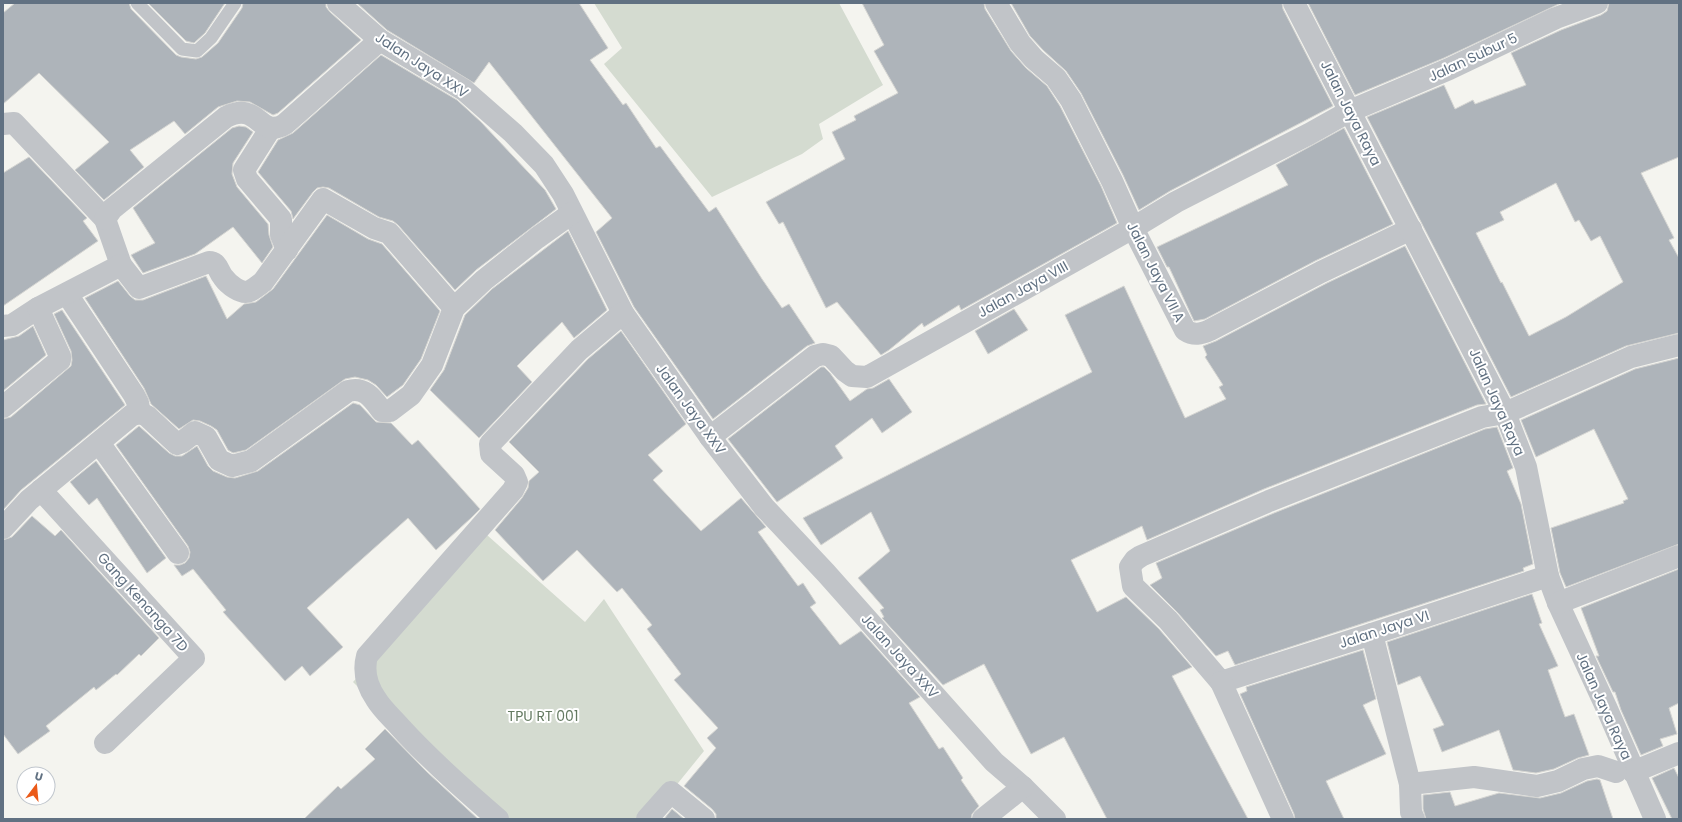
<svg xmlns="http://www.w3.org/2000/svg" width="1682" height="822" font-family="Poppins,sans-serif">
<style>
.green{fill:#d4dbd0}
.building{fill:#aeb4ba;stroke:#d5d5d2;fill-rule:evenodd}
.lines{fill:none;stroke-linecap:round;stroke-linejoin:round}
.service{stroke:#c1c4c8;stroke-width:13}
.minor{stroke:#c1c4c8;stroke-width:22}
.labels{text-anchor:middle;stroke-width:4;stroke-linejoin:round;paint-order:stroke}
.street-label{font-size:14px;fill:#617182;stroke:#fff}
.park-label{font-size:14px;fill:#637960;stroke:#fff}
</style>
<rect width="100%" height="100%" fill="#f4f4ef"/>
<g class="green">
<path d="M 594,3 L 839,3 L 883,85 L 819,124 L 823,139 L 802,154 L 712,197 L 604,64 L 622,48 Z"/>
<path d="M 487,535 L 585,622 L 604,599 L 704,751 L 649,819 L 504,819 L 412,741 L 353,682 Z"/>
</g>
<g class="building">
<path d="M 15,3 L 129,3 L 131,9 L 176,55 L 181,57 L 196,59 L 202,57 L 218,43 L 242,8 L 243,3 L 326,3 L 326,7 L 330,12 L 361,40 L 278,113 L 273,115 L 250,102 L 237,101 L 218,107 L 185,134 L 174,121 L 130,150 L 144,167 L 104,200 L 75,170 L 109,142 L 39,73 L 3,104 L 3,13 Z"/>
<path d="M 148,3 L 225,3 L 205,33 L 194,43 L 186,41 Z"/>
<path d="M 357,3 L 579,3 L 608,48 L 590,60 L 623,105 L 626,103 L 656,148 L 660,146 L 709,212 L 716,207 L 762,279 L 782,308 L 789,304 L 815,343 L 807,346 L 713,419 L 634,307 L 596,232 L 612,218 L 489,62 L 474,83 L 387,30 Z"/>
<path d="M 862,3 L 984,3 L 985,9 L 1011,51 L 1026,68 L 1047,86 L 1060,106 L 1101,186 L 1117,223 L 961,310 L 959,305 L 924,327 L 922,323 L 889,350 L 881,355 L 837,302 L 826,308 L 783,222 L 779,224 L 766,202 L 845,159 L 832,132 L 856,120 L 854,116 L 898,93 L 874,51 L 884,45 Z"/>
<path d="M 1011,3 L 1282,3 L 1283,9 L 1333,106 L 1170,191 L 1139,210 L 1123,175 L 1081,93 L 1066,71 L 1043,50 L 1030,36 Z"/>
<path d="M 1308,3 L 1561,3 L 1444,58 L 1355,95 Z"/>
<path d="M 1609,3 L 1679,3 L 1679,157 L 1641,173 L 1674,238 L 1669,240 L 1679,258 L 1679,333 L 1626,346 L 1511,397 L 1367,117 L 1444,85 L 1455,109 L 1473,100 L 1475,104 L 1526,85 L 1511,53 L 1561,30 L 1601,15 L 1607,11 ZM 1556,183 L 1575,222 L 1579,220 L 1591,241 L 1600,236 L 1623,282 L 1566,317 L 1529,336 L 1502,282 L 1501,283 L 1476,233 L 1504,220 L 1500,212 Z"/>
<path d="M 381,55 L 457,100 L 481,122 L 545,190 L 556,209 L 476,270 L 455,290 L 398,225 L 393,221 L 379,217 L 329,188 L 323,187 L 317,188 L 313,192 L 293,219 L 291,211 L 258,172 L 278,140 L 293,133 Z"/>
<path d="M 239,126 L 246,127 L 253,132 L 233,163 L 232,174 L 237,187 L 268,224 L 269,235 L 273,247 L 262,263 L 233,227 L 195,254 L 143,273 L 131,255 L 155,243 L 133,208 L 232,128 Z"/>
<path d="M 1344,128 L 1393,224 L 1315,261 L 1205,319 L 1194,321 L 1169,267 L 1167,267 L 1157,247 L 1288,185 L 1276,165 Z"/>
<path d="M 29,157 L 87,218 L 83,221 L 98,241 L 3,306 L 3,173 Z"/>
<path d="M 327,215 L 368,239 L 382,244 L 440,311 L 421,359 L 403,385 L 387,397 L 376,385 L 368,380 L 355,377 L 345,379 L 246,450 L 233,453 L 228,450 L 217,430 L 211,426 L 200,421 L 193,420 L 179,429 L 151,404 L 144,388 L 85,298 L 118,281 L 130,296 L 135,300 L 143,300 L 206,276 L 227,319 L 244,304 L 256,302 L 273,289 Z"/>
<path d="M 568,231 L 607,310 L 574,338 L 562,322 L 535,348 L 517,366 L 532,382 L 479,438 L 430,390 L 444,370 L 465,315 L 492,289 Z"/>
<path d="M 1405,246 L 1486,404 L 1477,405 L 1264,489 L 1147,540 L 1142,526 L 1071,560 L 1097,612 L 1126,597 L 1159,629 L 1192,667 L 1172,676 L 1248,819 L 1107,819 L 1064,737 L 1031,754 L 984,664 L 943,685 L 882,618 L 884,617 L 880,610 L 884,608 L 858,578 L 890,551 L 871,512 L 821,545 L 803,518 L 1092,372 L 1065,315 L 1124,286 L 1185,418 L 1226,399 L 1219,387 L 1223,385 L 1205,357 L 1207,355 L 1203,346 L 1216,341 L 1327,283 Z"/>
<path d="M 1014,309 L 1028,330 L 988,354 L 975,331 Z"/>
<path d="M 62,310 L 125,405 L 21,490 L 3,510 L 3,419 L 11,417 L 71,366 L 72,360 L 71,351 L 54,314 Z"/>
<path d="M 33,326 L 46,355 L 3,391 L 3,340 L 19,336 Z"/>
<path d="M 621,331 L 686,424 L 648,455 L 663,471 L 653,480 L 701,531 L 741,498 L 766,527 L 758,532 L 798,586 L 803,583 L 816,603 L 810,607 L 840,645 L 861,631 L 920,697 L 909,703 L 939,749 L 943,747 L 963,778 L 961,780 L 979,806 L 972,814 L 971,819 L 716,819 L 716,814 L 712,809 L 684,786 L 716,748 L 707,738 L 718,728 L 674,680 L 681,674 L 647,629 L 652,625 L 622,588 L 617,592 L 577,550 L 543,581 L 495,530 L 522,498 L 528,488 L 529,481 L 539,472 L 509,442 L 588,359 Z"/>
<path d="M 1679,358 L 1679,544 L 1566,587 L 1560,573 L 1551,528 L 1624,503 L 1623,501 L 1628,499 L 1594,429 L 1536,457 L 1521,420 L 1635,369 Z"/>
<path d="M 821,367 L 824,367 L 830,373 L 850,401 L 867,389 L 873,388 L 889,379 L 912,412 L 882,433 L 872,418 L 835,446 L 843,458 L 777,502 L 728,439 Z"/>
<path d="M 353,403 L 360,405 L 376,422 L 391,423 L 412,445 L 418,440 L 480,509 L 471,518 L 436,550 L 408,518 L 307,608 L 343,647 L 310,676 L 302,666 L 285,681 L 223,612 L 226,610 L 193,569 L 182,576 L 174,565 L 180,565 L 185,563 L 189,558 L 190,552 L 188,546 L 116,445 L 139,426 L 169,453 L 175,456 L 182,456 L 197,446 L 208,466 L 213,471 L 227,477 L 235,478 L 258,471 Z"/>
<path d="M 1497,427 L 1513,468 L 1507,471 L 1521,504 L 1533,564 L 1523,568 L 1524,571 L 1235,665 L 1228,651 L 1216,656 L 1177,612 L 1150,585 L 1162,578 L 1156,563 L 1274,513 L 1485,429 Z"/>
<path d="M 96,461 L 166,558 L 147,573 L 97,498 L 89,505 L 70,482 Z"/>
<path d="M 32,516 L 55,536 L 61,530 L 159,638 L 141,656 L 139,654 L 117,675 L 116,674 L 96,690 L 94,687 L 46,726 L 50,731 L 18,754 L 3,734 L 3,540 L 12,537 Z"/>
<path d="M 1679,569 L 1679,703 L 1669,708 L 1677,734 L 1660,739 L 1663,746 L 1641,755 L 1621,710 L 1615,692 L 1613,692 L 1596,656 L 1599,656 L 1581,608 Z"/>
<path d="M 1532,594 L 1542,623 L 1539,624 L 1558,666 L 1548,670 L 1565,717 L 1574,714 L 1589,755 L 1578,758 L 1554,769 L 1536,773 L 1513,770 L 1499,730 L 1442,752 L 1433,729 L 1444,725 L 1420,676 L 1398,685 L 1387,642 Z"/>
<path d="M 1363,650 L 1376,699 L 1363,705 L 1386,754 L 1326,781 L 1344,819 L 1295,819 L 1294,814 L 1240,694 L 1247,691 L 1246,687 Z"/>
<path d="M 385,729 L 427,772 L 478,819 L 304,819 L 338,786 L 341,789 L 375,759 L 365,749 Z"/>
<path d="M 1674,768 L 1679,778 L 1679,819 L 1672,819 L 1652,778 Z"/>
<path d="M 1597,779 L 1600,780 L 1613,819 L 1426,819 L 1423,809 L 1423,795 L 1450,792 L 1455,806 L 1499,793 L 1540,798 L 1561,793 L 1587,781 Z"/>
<path d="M 672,809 L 684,819 L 664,819 Z"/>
</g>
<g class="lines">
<path class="service" d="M 137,3 L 182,49 L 197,51 L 211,38 L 235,3"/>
<g class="minor">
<path d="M 338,3 L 380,40 L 464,90 L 513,133 L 544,165 L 563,194 L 623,313 L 710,437 L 764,507 L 826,573 L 994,762 L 1023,787 L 1055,819"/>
<path d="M 996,3 L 1020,43 L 1034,59 L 1056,78 L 1071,100 L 1112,181 L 1133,228 L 1185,330 C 1194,336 1201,334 1210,330 L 1321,272 L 1411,229"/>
<path d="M 1294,3 L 1505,413 L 1526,467 L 1548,576 L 1558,603 L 1607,709 L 1655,819"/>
<path d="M 3,124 L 14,123 L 105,219 L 121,265"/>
<path d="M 270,129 L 244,170 L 247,179 L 281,219 L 281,235 L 287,250"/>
<path d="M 105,219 L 112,209 L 226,117 C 259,100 259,140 285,124 L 380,40"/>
<path d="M 67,294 L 134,395 L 138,403 L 140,413"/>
<path d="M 3,326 L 12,325 L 38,308"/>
<path d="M 3,407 L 60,360 L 60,356 L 38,308 L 121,265 L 139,288 L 209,262 C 218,262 218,271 223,277 C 228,284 241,295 250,291 C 254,289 259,285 263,282 L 323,199 L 374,228 L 389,233 L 454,308"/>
<path d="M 710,437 L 815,356 L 823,354 L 831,356 L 845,371 L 852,376 L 867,377 L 1133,228 L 1176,202 L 1309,134 L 1350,111 L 1449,69 L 1556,18 L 1597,3"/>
<path d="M 99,443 L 178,553"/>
<path d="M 41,490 L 194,658 L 105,743"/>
<path d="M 3,528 L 29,500 L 132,415 L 140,413 L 147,416 L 177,444 L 182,442 L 195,432 L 206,437 L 219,460 L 232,466 L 251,461 L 348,391 C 365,386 373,399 382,411 L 390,411 L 411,395 L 432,365 L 454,308 L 484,280 L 537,238 L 572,213"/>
<path d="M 1548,576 L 1372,634 L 1221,682 L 1168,620 L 1133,586 L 1130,567 L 1135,560 L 1141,556 L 1269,501 L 1482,417 L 1505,413 L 1631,357 L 1679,345"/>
<path d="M 1558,603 L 1679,556"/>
<path d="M 1372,634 L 1410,784"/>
<path d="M 1221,682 L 1283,819"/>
<path d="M 1633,772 L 1679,753"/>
<path d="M 498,819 C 464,790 430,760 400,727 C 392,718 382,709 376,699 C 367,686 363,671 367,656 L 513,490 L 517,482 L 514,475 L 491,454 L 490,444 L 579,350 L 623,313"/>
<path d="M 647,819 L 671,792 L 704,819"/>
<path d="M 983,819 L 1023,787"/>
<path d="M 1414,819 L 1411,812 L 1410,784 L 1474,777 L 1537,786 L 1558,781 L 1583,769 L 1598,766 L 1616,772"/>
</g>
</g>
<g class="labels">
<g class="street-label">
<text transform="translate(1473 57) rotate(-25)" y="5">Jalan Subur 5</text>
<text transform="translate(422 65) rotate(33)" y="5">Jalan Jaya XXV</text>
<text transform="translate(1351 113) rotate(63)" y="5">Jalan Jaya Raya</text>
<text transform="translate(1156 272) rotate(63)" y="5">Jalan Jaya VII A</text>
<text transform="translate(1023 289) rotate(-29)" y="5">Jalan Jaya VIII</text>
<text transform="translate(1497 402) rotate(66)" y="5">Jalan Jaya Raya</text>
<text transform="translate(691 409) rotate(54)" y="5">Jalan Jaya XXV</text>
<text transform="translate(143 602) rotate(48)" y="5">Gang Kenanga 7D</text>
<text transform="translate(1384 629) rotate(-18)" y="5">Jalan Jaya VI</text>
<text transform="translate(900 656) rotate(48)" y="5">Jalan Jaya XXV</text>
<text transform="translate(1604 706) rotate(66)" y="5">Jalan Jaya Raya</text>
</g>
<g class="park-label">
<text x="543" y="721">TPU RT 001</text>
</g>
</g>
<rect width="1682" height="822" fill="none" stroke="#617182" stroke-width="8"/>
<g transform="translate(36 786) rotate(16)"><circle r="19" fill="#ffffff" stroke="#c0c6cd"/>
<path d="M0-3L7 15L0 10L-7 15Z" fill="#eb5a18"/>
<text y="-6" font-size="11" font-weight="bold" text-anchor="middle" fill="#617182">U</text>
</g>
</svg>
